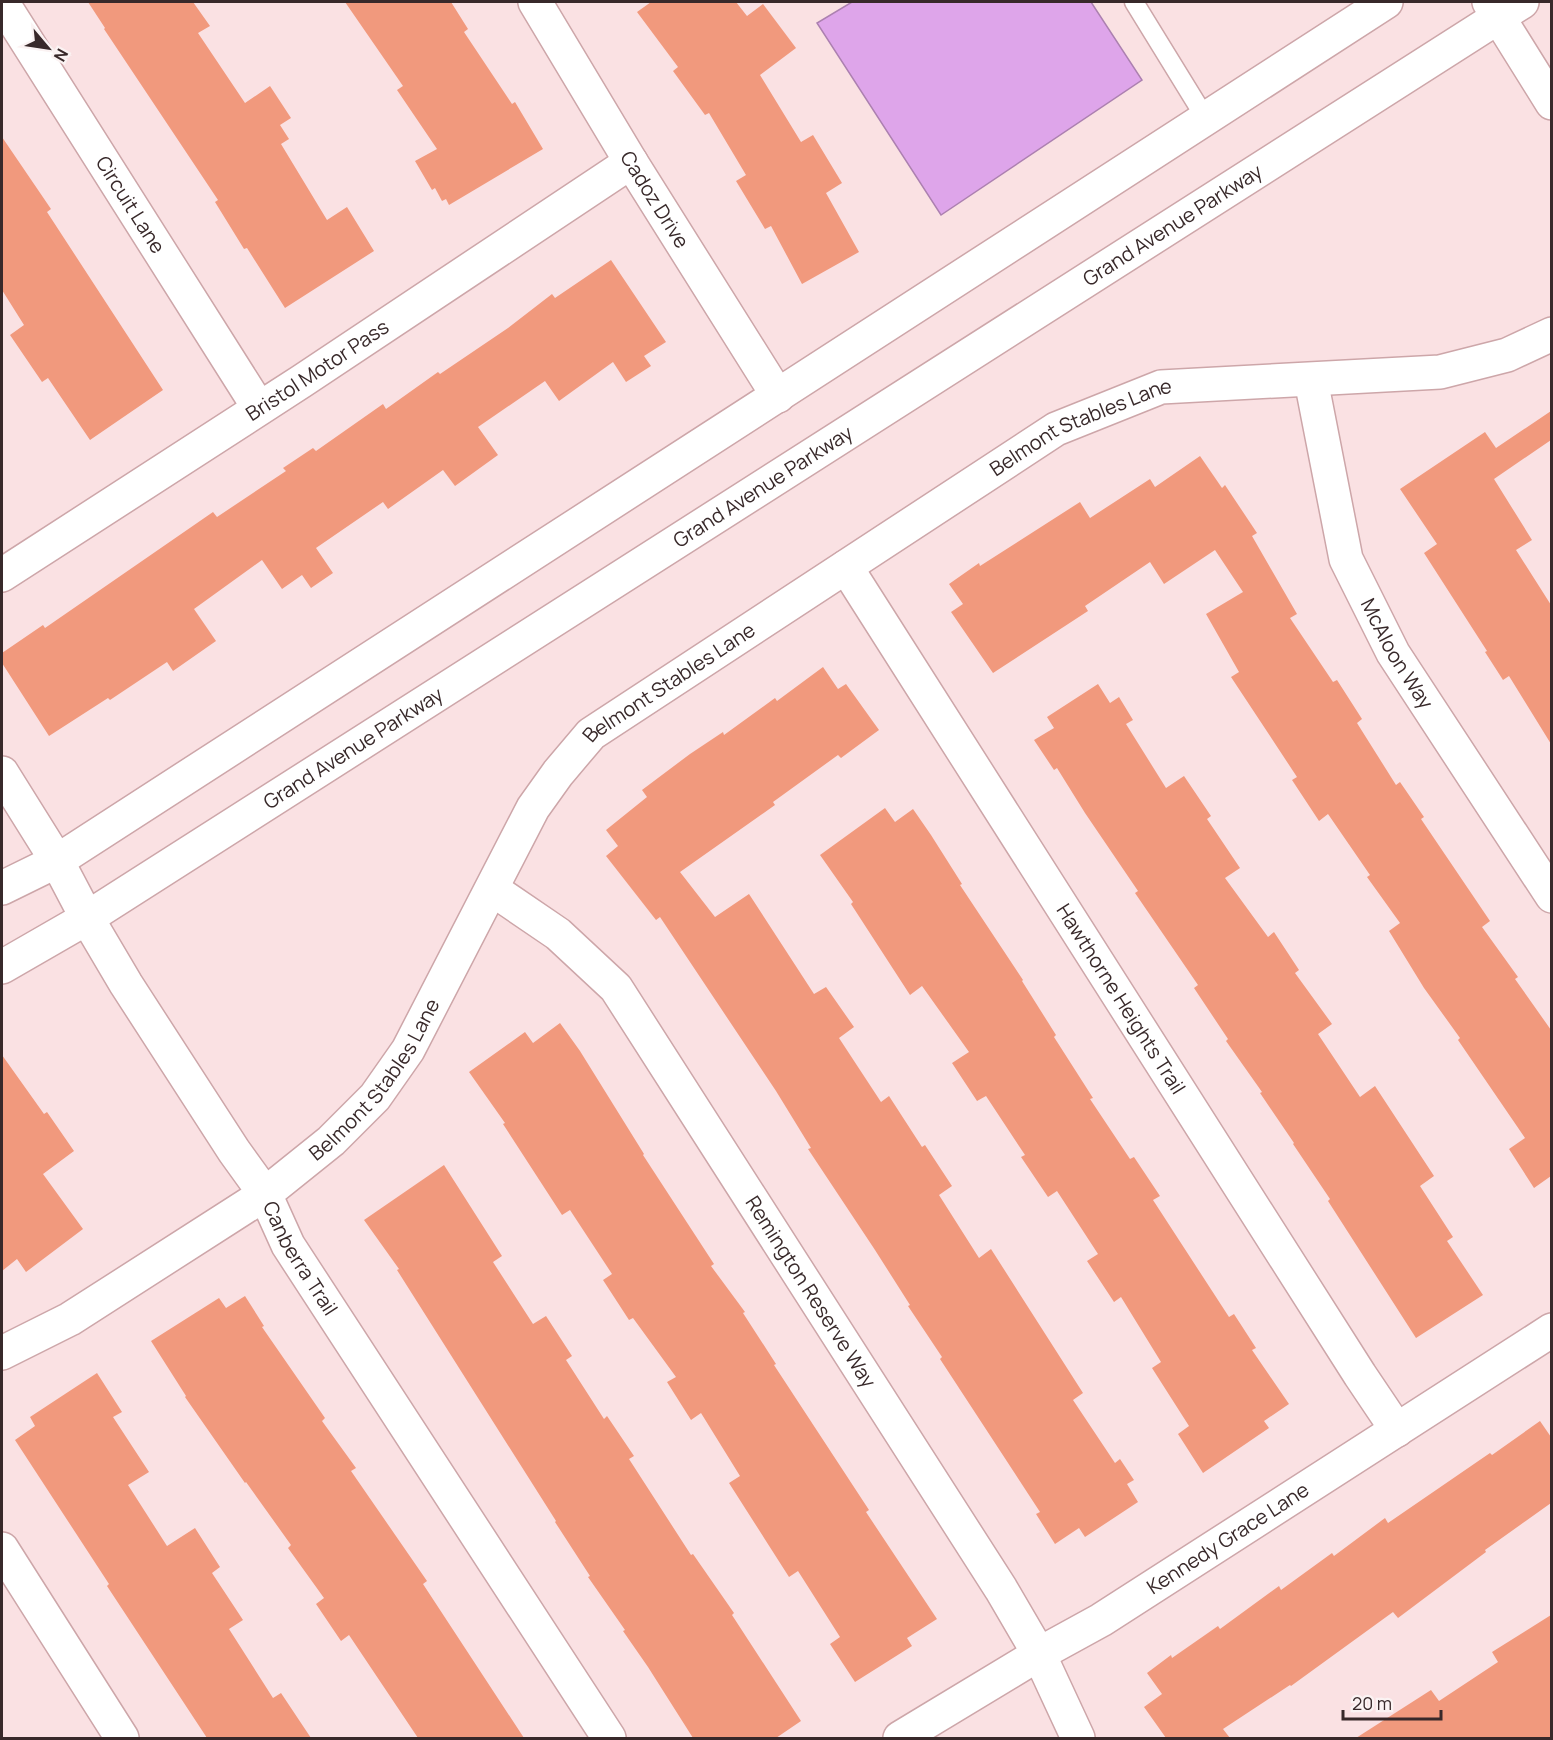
<svg xmlns="http://www.w3.org/2000/svg" width="1553" height="1740" font-family="Manrope,sans-serif">
<style>
.water{fill:#dea5ea;stroke:#ac80b0;stroke-width:1.5}
.building{fill:#f1997d}
.lines{fill:none;stroke-linecap:round;stroke-linejoin:round}
.service-casing{stroke:#cda6a9;stroke-width:21}
.minor-casing{stroke:#cda6a9;stroke-width:36}
.tertiary-casing{stroke:#cda6a9;stroke-width:36}
.service{stroke:#fff;stroke-width:18}
.minor{stroke:#fff;stroke-width:33}
.tertiary{stroke:#fff;stroke-width:33}
.labels{text-anchor:middle;stroke-width:4.5;stroke-linejoin:round;paint-order:stroke}
.street-label{font-size:20px;fill:#38292a;stroke:#fbf3f3}
</style>
<rect width="100%" height="100%" fill="#fae1e3"/>
<path class="water" d="M 852,2 L 1091,2 L 1142,80 L 941,215 L 817,23 Z"/>
<g class="building">
<path d="M 88,2 L 193,2 L 210,26 L 198,33 L 245,103 L 270,86 L 291,118 L 280,125 L 289,139 L 281,144 L 327,220 L 347,207 L 374,251 L 285,308 L 247,248 L 244,249 L 215,202 L 218,200 L 104,29 L 105,28 Z"/>
<path d="M 345,2 L 451,2 L 468,29 L 464,32 L 512,104 L 515,102 L 543,149 L 449,205 L 446,199 L 442,201 L 435,188 L 432,190 L 415,161 L 437,149 L 397,90 L 403,86 Z"/>
<path d="M 651,2 L 736,2 L 747,16 L 763,4 L 796,48 L 760,75 L 801,142 L 813,135 L 842,183 L 826,193 L 859,252 L 802,284 L 771,226 L 765,229 L 736,181 L 746,175 L 709,113 L 705,115 L 673,71 L 678,67 L 637,12 Z"/>
<path d="M 2,137 L 51,209 L 47,212 L 163,390 L 90,440 L 48,378 L 42,382 L 10,335 L 24,325 L 2,290 Z"/>
<path d="M 611,260 L 666,342 L 644,356 L 651,366 L 626,382 L 613,362 L 559,401 L 545,381 L 478,427 L 498,455 L 455,486 L 443,470 L 388,509 L 383,502 L 316,548 L 333,573 L 311,588 L 302,575 L 282,589 L 262,560 L 194,609 L 216,641 L 173,671 L 167,662 L 110,700 L 108,698 L 49,736 L 2,663 L 2,653 L 43,625 L 45,628 L 213,512 L 217,517 L 286,471 L 283,468 L 313,448 L 316,451 L 383,404 L 386,409 L 438,372 L 440,374 L 508,328 L 552,294 L 555,298 Z"/>
<path d="M 1551,411 L 1551,440 L 1494,479 L 1532,540 L 1516,550 L 1551,605 L 1551,744 L 1509,676 L 1503,680 L 1485,652 L 1487,651 L 1424,553 L 1437,544 L 1400,489 L 1485,432 L 1496,448 Z"/>
<path d="M 1200,456 L 1222,488 L 1225,485 L 1257,533 L 1252,536 L 1297,614 L 1290,618 L 1333,682 L 1337,680 L 1362,719 L 1357,723 L 1396,785 L 1400,782 L 1424,817 L 1421,819 L 1490,921 L 1482,927 L 1518,977 L 1515,979 L 1551,1030 L 1551,1176 L 1534,1188 L 1509,1149 L 1525,1138 L 1458,1040 L 1460,1038 L 1424,988 L 1389,931 L 1400,923 L 1367,877 L 1370,875 L 1328,814 L 1319,821 L 1292,780 L 1297,777 L 1231,677 L 1239,672 L 1206,614 L 1243,592 L 1215,550 L 1164,584 L 1150,562 L 1085,606 L 1088,611 L 993,673 L 951,612 L 963,604 L 949,584 L 979,563 L 980,566 L 1080,502 L 1090,518 L 1150,479 L 1155,487 Z"/>
<path d="M 823,667 L 838,689 L 846,684 L 879,730 L 841,758 L 838,755 L 773,802 L 775,805 L 680,872 L 715,917 L 749,894 L 814,994 L 826,987 L 854,1027 L 839,1038 L 881,1102 L 889,1096 L 922,1147 L 925,1145 L 952,1186 L 939,1195 L 979,1258 L 991,1249 L 1083,1393 L 1073,1400 L 1115,1463 L 1120,1459 L 1134,1480 L 1127,1484 L 1138,1502 L 1085,1537 L 1079,1528 L 1055,1544 L 1036,1514 L 1040,1512 L 940,1359 L 942,1357 L 908,1306 L 910,1305 L 875,1250 L 808,1149 L 811,1148 L 776,1091 L 660,917 L 656,920 L 606,856 L 618,846 L 606,830 L 647,797 L 642,790 L 690,754 L 723,732 L 724,735 L 775,698 L 777,701 Z"/>
<path d="M 1098,684 L 1110,703 L 1119,697 L 1133,720 L 1126,724 L 1166,788 L 1184,776 L 1211,816 L 1207,819 L 1240,868 L 1225,878 L 1268,937 L 1274,932 L 1299,970 L 1295,973 L 1332,1024 L 1318,1034 L 1360,1097 L 1375,1086 L 1434,1176 L 1420,1186 L 1453,1237 L 1447,1241 L 1483,1295 L 1416,1338 L 1328,1201 L 1330,1199 L 1293,1144 L 1294,1143 L 1260,1093 L 1262,1092 L 1226,1041 L 1228,1039 L 1194,988 L 1198,985 L 1135,893 L 1138,891 L 1085,813 L 1057,768 L 1054,770 L 1034,740 L 1054,728 L 1047,717 Z"/>
<path d="M 885,808 L 895,822 L 913,809 L 931,835 L 962,884 L 960,885 L 1023,980 L 1022,981 L 1056,1035 L 1054,1037 L 1093,1098 L 1090,1099 L 1130,1159 L 1134,1157 L 1160,1196 L 1153,1200 L 1229,1317 L 1234,1314 L 1256,1348 L 1252,1350 L 1289,1404 L 1264,1421 L 1269,1428 L 1203,1473 L 1178,1434 L 1189,1426 L 1152,1368 L 1161,1362 L 1121,1297 L 1114,1302 L 1087,1261 L 1098,1254 L 1057,1191 L 1048,1197 L 1021,1157 L 1025,1155 L 986,1096 L 977,1101 L 952,1063 L 969,1052 L 922,986 L 910,995 L 851,904 L 853,902 L 820,855 Z"/>
<path d="M 560,1023 L 580,1051 L 644,1154 L 643,1155 L 714,1264 L 711,1266 L 745,1312 L 743,1313 L 776,1364 L 774,1365 L 869,1510 L 866,1512 L 937,1619 L 907,1638 L 912,1646 L 855,1682 L 830,1644 L 840,1637 L 798,1571 L 789,1577 L 729,1483 L 740,1476 L 701,1413 L 691,1420 L 667,1382 L 676,1377 L 633,1318 L 629,1320 L 603,1280 L 612,1274 L 570,1210 L 562,1215 L 503,1124 L 505,1123 L 469,1072 L 525,1032 L 533,1043 Z"/>
<path d="M 2,1055 L 44,1114 L 47,1112 L 74,1151 L 43,1174 L 83,1229 L 26,1272 L 17,1259 L 2,1271 Z"/>
<path d="M 444,1165 L 502,1256 L 493,1262 L 533,1324 L 546,1316 L 572,1356 L 566,1360 L 604,1419 L 607,1416 L 634,1456 L 629,1459 L 691,1555 L 693,1554 L 734,1613 L 732,1615 L 801,1721 L 776,1738 L 693,1738 L 648,1667 L 623,1631 L 625,1630 L 588,1577 L 590,1576 L 555,1522 L 556,1521 L 397,1270 L 399,1269 L 364,1220 Z"/>
<path d="M 245,1296 L 264,1326 L 262,1327 L 325,1418 L 322,1421 L 356,1468 L 351,1471 L 427,1581 L 423,1584 L 524,1738 L 418,1738 L 349,1635 L 341,1641 L 316,1604 L 324,1598 L 288,1548 L 291,1545 L 246,1482 L 245,1483 L 185,1397 L 186,1396 L 151,1341 L 219,1298 L 226,1308 Z"/>
<path d="M 97,1373 L 122,1412 L 113,1417 L 149,1472 L 128,1485 L 167,1546 L 195,1528 L 220,1567 L 212,1573 L 243,1620 L 229,1629 L 273,1698 L 281,1693 L 311,1738 L 207,1738 L 107,1586 L 109,1584 L 15,1440 L 35,1426 L 30,1417 Z"/>
<path d="M 1540,1421 L 1551,1437 L 1551,1503 L 1485,1550 L 1486,1552 L 1398,1618 L 1393,1612 L 1291,1686 L 1290,1685 L 1223,1729 L 1230,1738 L 1166,1738 L 1144,1707 L 1162,1694 L 1147,1673 L 1171,1655 L 1172,1658 L 1218,1626 L 1220,1629 L 1279,1586 L 1281,1590 L 1332,1553 L 1334,1556 L 1385,1518 L 1388,1523 L 1490,1453 L 1492,1455 Z"/>
<path d="M 1551,1615 L 1551,1738 L 1356,1738 L 1431,1690 L 1439,1701 L 1498,1662 L 1492,1652 Z"/>
</g>
<g class="lines">
<g class="service-casing">
<path id="service" d="M 1134,2 L 1206,119"/>
</g>
<g class="minor-casing">
<g id="minor">
<path id="s1" d="M 2,2 L 259,408"/>
<path d="M 1489,2 L 1552,103"/>
<path id="s2" d="M 1311,380 L 1346,559 L 1393,653 L 1552,896"/>
<path id="s3" d="M 846,567 L 1360,1375 L 1397,1430"/>
<path id="s4" d="M 2,575 L 302,381 L 631,162"/>
<path id="s5" d="M 2,773 L 57,861 L 87,918 L 126,984 L 234,1151 L 265,1194 L 288,1245 L 609,1738"/>
<path id="s6" d="M 492,889 L 558,934 L 616,988 L 1001,1589 L 1039,1654 L 1078,1738"/>
<path id="s7" d="M 2,1353 L 70,1319 L 265,1194 L 331,1141 L 375,1097 L 408,1050 L 533,808 L 558,773 L 591,734 L 1056,429 L 1161,387 L 1440,372 L 1507,355 L 1552,334"/>
<path d="M 2,1549 L 122,1738"/>
<path id="s8" d="M 900,1738 L 1039,1654 L 1101,1620 L 1552,1330"/>
</g>
</g>
<g class="tertiary-casing">
<g id="tertiary">
<path id="s9" d="M 535,2 L 631,162 L 778,396"/>
<path d="M 2,888 L 57,861 L 1386,2"/>
<path id="s10" d="M 2,967 L 87,918 L 1522,2"/>
</g>
</g>
<use href="#service" class="service"/>
<use href="#minor" class="minor"/>
<use href="#tertiary" class="tertiary"/>
</g>
<g class="labels">
<g class="street-label">
<text dy="7" stroke="none"><textPath href="#s9" startOffset="231">Cadoz Drive</textPath></text>
<text dy="7" stroke="none"><textPath href="#s1" startOffset="240">Circuit Lane</textPath></text>
<text dy="7" stroke="none"><textPath href="#s10" startOffset="1386">Grand Avenue Parkway</textPath></text>
<text dy="7" stroke="none"><textPath href="#s4" startOffset="376">Bristol Motor Pass</textPath></text>
<text dy="7" stroke="none"><textPath href="#s7" startOffset="1458">Belmont Stables Lane</textPath></text>
<text dy="7" stroke="none"><textPath href="#s10" startOffset="900">Grand Avenue Parkway</textPath></text>
<text dy="7" stroke="none"><textPath href="#s2" startOffset="290">McAloon Way</textPath></text>
<text dy="7" stroke="none"><textPath href="#s7" startOffset="972">Belmont Stables Lane</textPath></text>
<text dy="7" stroke="none"><textPath href="#s10" startOffset="414">Grand Avenue Parkway</textPath></text>
<text dy="7" stroke="none"><textPath href="#s3" startOffset="512">Hawthorne Heights Trail</textPath></text>
<text dy="7" stroke="none"><textPath href="#s7" startOffset="468">Belmont Stables Lane</textPath></text>
<text dy="7" stroke="none"><textPath href="#s5" startOffset="570">Canberra Trail</textPath></text>
<text dy="7" stroke="none"><textPath href="#s6" startOffset="520">Remington Reserve Way</textPath></text>
<text dy="7" stroke="none"><textPath href="#s8" startOffset="384">Kennedy Grace Lane</textPath></text>
</g>
</g>
<rect width="1553" height="1740" fill="none" stroke="#38292a" stroke-width="6"/>
<g transform="translate(48 48) rotate(119)" stroke="#fbf3f3" stroke-width="4.5" paint-order="stroke">
<path d="M0-4.5L10 22L0 15L-10 22Z" fill="#38292a"/>
<text y="-9" font-size="16" font-weight="bold" text-anchor="middle" fill="#38292a">N</text>
</g>
<path d="M1343 1710v9h98v-9" fill="none" stroke="#38292a" stroke-width="3"/>
<text x="1352" y="1710" font-size="18" fill="#38292a" stroke="#fbf3f3" stroke-width="4.5" paint-order="stroke">20 m</text>
</svg>
